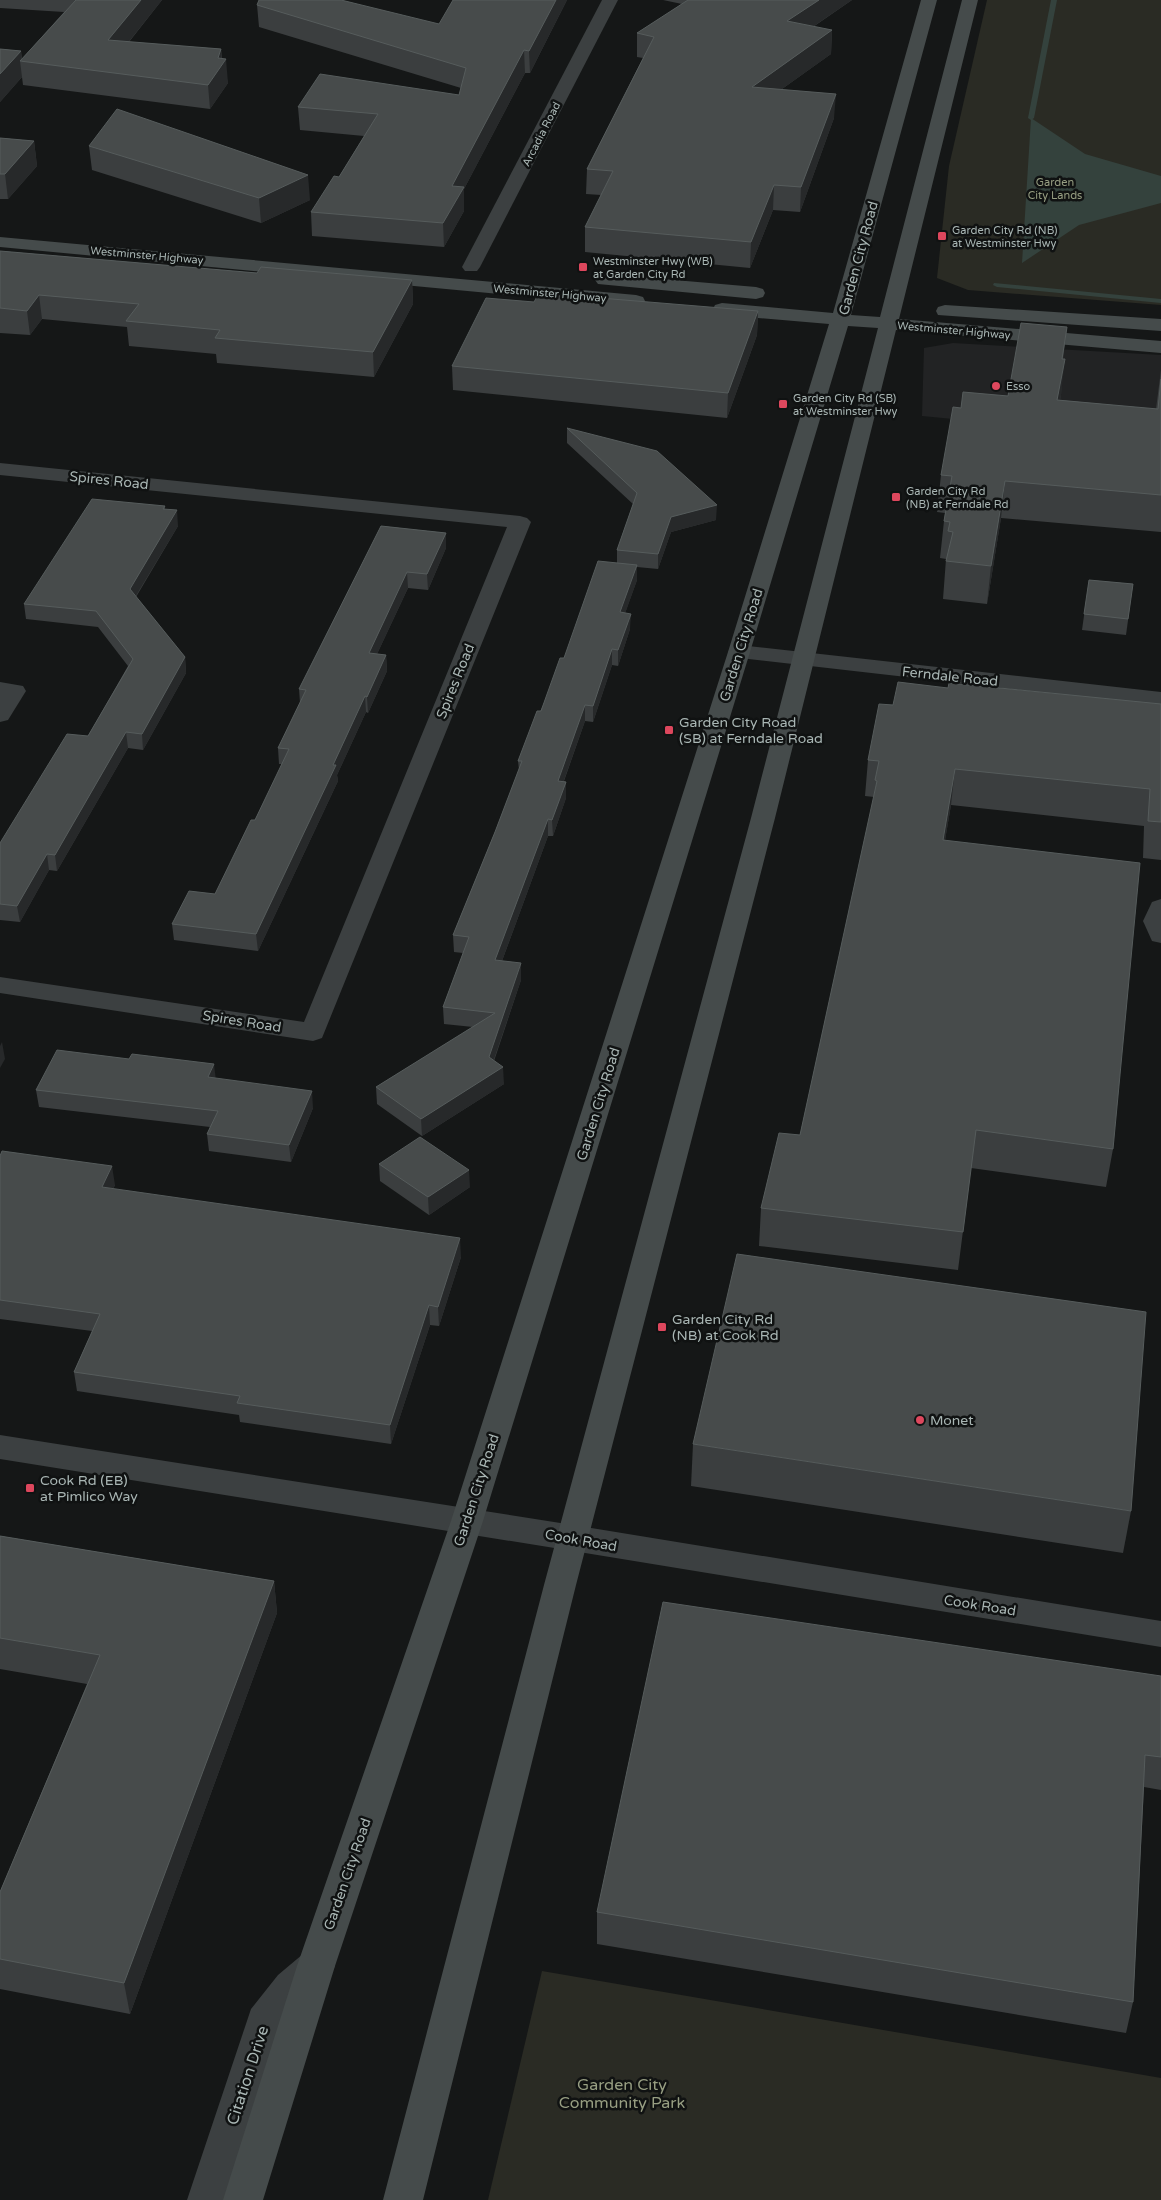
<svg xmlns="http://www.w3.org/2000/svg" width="1161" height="2200" font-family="'Varela Round',sans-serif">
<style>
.built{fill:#222324}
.green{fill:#2a2b24}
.water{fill:#34423d}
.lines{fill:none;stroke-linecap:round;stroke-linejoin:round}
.stream{fill:#34423d;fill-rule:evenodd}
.minor{fill:#3c4041;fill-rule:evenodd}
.tertiary{fill:#3c4041;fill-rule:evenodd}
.secondary{fill:#454b4b;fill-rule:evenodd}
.wall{fill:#3b3e3f}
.shaded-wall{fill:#27292a}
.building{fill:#474b4b;stroke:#565c5c}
.poi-dot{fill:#dd475d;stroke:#101212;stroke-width:2}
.labels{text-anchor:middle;stroke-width:5;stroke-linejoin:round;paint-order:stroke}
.far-street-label{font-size:11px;fill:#a9b6b4;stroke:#101212}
.far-park-label{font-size:11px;fill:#979e82;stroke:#101212}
.far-poi-label{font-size:11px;fill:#a9b6b4;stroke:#101212;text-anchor:start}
.street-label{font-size:14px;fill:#a9b6b4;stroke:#101212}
.poi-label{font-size:14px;fill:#a9b6b4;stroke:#101212;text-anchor:start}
.near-street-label{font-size:16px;fill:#a9b6b4;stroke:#101212}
.near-park-label{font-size:16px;fill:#979e82;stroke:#101212}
</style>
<rect width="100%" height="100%" fill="#151717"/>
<path class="built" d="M 953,343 L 1161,355 L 1161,439 L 922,416 L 924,348 Z"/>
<g class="green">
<path d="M 987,0 L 1161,0 L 1161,305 L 968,290 L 937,278 L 949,166 Z"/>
<path d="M 542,1971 L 1161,2078 L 1161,2200 L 488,2200 Z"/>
</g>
<path class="water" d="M 1031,118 L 1085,154 L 1161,176 L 1161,203 L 1079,225 L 1022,263 Z"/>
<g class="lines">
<g class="stream">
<path d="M 1051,0 L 1057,0 L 1034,118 L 1031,120 L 1028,118 Z"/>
<path d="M 994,283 L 1161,299 L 1161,303 L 997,287 L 993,285 Z"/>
</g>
<g class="minor">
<path d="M 602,0 L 618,0 L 480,267 L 477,271 L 465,271 L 462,267 Z"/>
<path d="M 0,463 L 520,516 L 527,518 L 531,522 L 322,1038 L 313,1041 L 0,993 L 0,977 L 304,1022 L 507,527 L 0,475 Z"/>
<path d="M 739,645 L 1161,692 L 1161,706 L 731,657 L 728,652 L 731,647 Z"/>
<path d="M 0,682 L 23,686 L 26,691 L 8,720 L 0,722 Z"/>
<path d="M 1161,899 L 1161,943 L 1152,941 L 1143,921 L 1152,902 Z"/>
<path d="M 573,1525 L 1161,1621 L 1161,1647 L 573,1551 L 562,1547 L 557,1538 L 562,1529 Z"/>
<path d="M 316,1950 L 329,1954 L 335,1966 L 329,1978 L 304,1999 L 280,2029 L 227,2200 L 187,2200 L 251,2009 L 278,1975 L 303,1954 Z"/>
</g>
<path class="tertiary" d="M 0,1435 L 573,1525 L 584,1529 L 589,1538 L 584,1547 L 573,1551 L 0,1459 Z"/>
<g class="secondary">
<path d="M 921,0 L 937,0 L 851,315 L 880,317 L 962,0 L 978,0 L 899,319 L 1161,341 L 1161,353 L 896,330 L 775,818 L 576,1585 L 423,2200 L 383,2200 L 544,1585 L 751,818 L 878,328 L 848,326 L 750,652 L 483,1521 L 335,1966 L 263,2200 L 223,2200 L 297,1966 L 451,1521 L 728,652 L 829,324 L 722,315 L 715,313 L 713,309 L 715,305 L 722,303 L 833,313 Z"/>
<path d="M 0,237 L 636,295 L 643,297 L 645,301 L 643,305 L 636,307 L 0,247 Z"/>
<path d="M 604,274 L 756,287 L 763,289 L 765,293 L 763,297 L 756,299 L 598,284 L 595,280 L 598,276 Z"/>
<path d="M 945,305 L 1161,319 L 1161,331 L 938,315 L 936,311 L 938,307 Z"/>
</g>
</g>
<g class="wall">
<path d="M 0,0 L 162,0 L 129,42 L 221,49 L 222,58 L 228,83 L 210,109 L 23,85 L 22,77 L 0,102 L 0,49 L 21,51 L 22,59 L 64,12 L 0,8 Z"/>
<path d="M 567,0 L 530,73 L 525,73 L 464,189 L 464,211 L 444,247 L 312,236 L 311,212 L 339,177 L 364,136 L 300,130 L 298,107 L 459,95 L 461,88 L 259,27 L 257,5 L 439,24 Z"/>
<path d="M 663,0 L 852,0 L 813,27 L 832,30 L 831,54 L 782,89 L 834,118 L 800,212 L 773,210 L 750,268 L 585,252 L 585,227 L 601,195 L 586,194 L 587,169 L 643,58 L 637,57 L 637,33 L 682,4 Z"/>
<path d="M 0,138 L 34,141 L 37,166 L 8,199 L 0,199 Z"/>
<path d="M 89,146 L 310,200 L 261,223 L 92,170 Z"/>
<path d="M 0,251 L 257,273 L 412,280 L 413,304 L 374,377 L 217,363 L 216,354 L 129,346 L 127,327 L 42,319 L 30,335 L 0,333 Z"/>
<path d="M 534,302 L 758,311 L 757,335 L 727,418 L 453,390 L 452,366 Z"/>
<path d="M 1067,327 L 1063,359 L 1061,395 L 1060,400 L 1156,409 L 1161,370 L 1161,532 L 1001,518 L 987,604 L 943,599 L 946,559 L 940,558 L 944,521 L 945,513 L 937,512 L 941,475 L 961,408 L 1008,396 Z"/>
<path d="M 567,428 L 716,520 L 671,532 L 658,569 L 637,567 L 637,580 L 625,613 L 630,629 L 618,666 L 612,665 L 593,722 L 585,721 L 564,781 L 566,782 L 566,798 L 553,836 L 548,836 L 502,961 L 521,980 L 494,1061 L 504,1084 L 422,1136 L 377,1104 L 376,1087 L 473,1027 L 444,1024 L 443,1007 L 463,953 L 454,952 L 453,935 L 495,832 L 519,770 L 518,761 L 564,658 L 617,563 L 617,550 L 633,504 L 567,443 Z"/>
<path d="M 165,506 L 165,509 L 178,526 L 136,597 L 185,657 L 186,673 L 143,750 L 128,748 L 57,871 L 49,870 L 20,922 L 0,920 L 0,843 L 88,736 L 128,666 L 98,627 L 26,619 L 24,604 Z"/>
<path d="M 381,526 L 446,533 L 446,548 L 428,590 L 408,588 L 377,654 L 386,655 L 387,671 L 368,713 L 366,712 L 337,775 L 338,781 L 258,951 L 174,940 L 172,924 L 215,894 L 255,820 L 282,764 L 279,764 L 278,748 L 300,703 L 299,689 Z"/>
<path d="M 1089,580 L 1133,584 L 1126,635 L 1082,630 Z"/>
<path d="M 948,688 L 1161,704 L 1161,860 L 1143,858 L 1144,826 L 951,805 L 945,840 L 1113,1149 L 1106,1187 L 971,1168 L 958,1270 L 759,1246 L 761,1208 L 800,1135 L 874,797 L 865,796 L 868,760 L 893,705 Z"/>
<path d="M 215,1078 L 313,1108 L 291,1162 L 209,1151 L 207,1134 L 210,1127 L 39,1107 L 36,1090 Z"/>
<path d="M 0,1156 L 115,1185 L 113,1189 L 461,1257 L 439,1326 L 430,1325 L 391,1444 L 240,1422 L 239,1415 L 77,1391 L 74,1372 L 92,1331 L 0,1319 Z"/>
<path d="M 379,1164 L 470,1187 L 429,1215 L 380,1181 Z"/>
<path d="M 693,1444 L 1131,1511 L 1123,1553 L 691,1486 Z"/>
<path d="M 0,1536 L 274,1581 L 277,1613 L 130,2014 L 0,1989 L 0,1892 L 87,1684 L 0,1669 Z"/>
<path d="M 1161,1676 L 1161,1790 L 1144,1787 L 1133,2002 L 1126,2033 L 597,1944 L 597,1912 Z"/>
</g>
<g class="shaded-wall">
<path d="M 141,0 L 162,0 L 111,64 L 108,40 Z"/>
<path d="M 556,0 L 567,0 L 530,73 L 529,51 Z"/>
<path d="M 819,0 L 852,0 L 786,45 L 787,21 Z"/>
<path d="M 832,30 L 831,54 L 751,111 L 752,87 Z"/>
<path d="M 221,49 L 222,65 L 226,59 L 228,83 L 210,109 L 208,85 Z"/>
<path d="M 524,50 L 525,73 L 464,189 L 464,211 L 444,247 L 443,223 L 452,186 Z"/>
<path d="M 21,51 L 22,62 L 20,61 L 22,77 L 0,102 L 0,74 Z"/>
<path d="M 836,94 L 834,118 L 800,212 L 801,187 Z"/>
<path d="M 34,141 L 37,166 L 8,199 L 5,174 Z"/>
<path d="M 308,175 L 310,200 L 261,223 L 259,198 Z"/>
<path d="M 774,185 L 773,210 L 750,268 L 751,242 Z"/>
<path d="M 412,280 L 413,304 L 374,377 L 373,352 Z"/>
<path d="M 39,295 L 42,319 L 30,335 L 27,311 Z"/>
<path d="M 758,311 L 757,335 L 727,418 L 728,393 Z"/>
<path d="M 1065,359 L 1061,395 L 1053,436 L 1057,400 Z"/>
<path d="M 1005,481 L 1001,518 L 987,604 L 991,566 Z"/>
<path d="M 717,505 L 716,520 L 671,532 L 658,569 L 658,554 L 671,517 Z"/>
<path d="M 177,510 L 178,526 L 131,604 L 130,589 Z"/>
<path d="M 446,533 L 446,548 L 428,590 L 427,574 Z"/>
<path d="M 637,565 L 637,580 L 620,628 L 620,612 Z"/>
<path d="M 407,572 L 408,588 L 370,669 L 369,653 Z"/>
<path d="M 631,614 L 630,629 L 618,666 L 618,650 Z"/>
<path d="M 612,649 L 612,665 L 593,722 L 593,706 Z"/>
<path d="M 386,655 L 387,671 L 368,713 L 367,697 Z"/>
<path d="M 185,657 L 186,673 L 143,750 L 142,734 Z"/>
<path d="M 365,696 L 366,712 L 337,775 L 338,781 L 258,951 L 256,934 Z"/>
<path d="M 585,705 L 585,721 L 558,797 L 558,781 Z"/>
<path d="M 126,732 L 128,748 L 57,871 L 55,855 Z"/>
<path d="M 955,769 L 951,805 L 939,876 L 943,840 Z"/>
<path d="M 566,782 L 566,798 L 553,836 L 552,820 Z"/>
<path d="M 548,819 L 548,836 L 496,977 L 495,960 Z"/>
<path d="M 47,854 L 49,870 L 20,922 L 17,906 Z"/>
<path d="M 521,963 L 521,980 L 489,1074 L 489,1057 Z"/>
<path d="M 2,1042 L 5,1059 L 0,1068 L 0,1046 Z"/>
<path d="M 214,1064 L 216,1081 L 208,1077 Z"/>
<path d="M 503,1067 L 504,1084 L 422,1136 L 421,1119 Z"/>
<path d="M 312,1091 L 313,1108 L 291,1162 L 289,1145 Z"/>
<path d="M 112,1166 L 115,1185 L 105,1206 L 102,1187 Z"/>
<path d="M 469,1170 L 470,1187 L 429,1215 L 428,1197 Z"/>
<path d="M 460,1238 L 461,1257 L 439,1326 L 438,1307 Z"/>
<path d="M 429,1305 L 430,1325 L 391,1444 L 390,1425 Z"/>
<path d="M 274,1581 L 277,1613 L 130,2014 L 124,1983 Z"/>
</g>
<g class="building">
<path d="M 76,0 L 141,0 L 108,40 L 221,49 L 218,58 L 226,59 L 208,85 L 20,61 Z"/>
<path d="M 259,0 L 341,0 L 439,24 L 453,0 L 556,0 L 529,51 L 524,50 L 452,186 L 464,187 L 443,223 L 311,212 L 334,176 L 339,177 L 378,114 L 298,107 L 320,74 L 459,95 L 466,68 L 257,5 Z"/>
<path d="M 688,0 L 819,0 L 787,21 L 832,30 L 752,87 L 836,94 L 801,187 L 774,185 L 751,242 L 585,227 L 613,171 L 587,169 L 654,37 L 637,33 Z"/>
<path d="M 0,49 L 21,51 L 0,74 Z"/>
<path d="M 117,109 L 308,175 L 259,198 L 89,146 Z"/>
<path d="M 0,138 L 34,141 L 5,174 L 0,174 Z"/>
<path d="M 0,251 L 257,273 L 261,267 L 412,280 L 373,352 L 215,338 L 220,330 L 126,321 L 139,304 L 39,295 L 27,311 L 0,308 Z"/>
<path d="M 539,293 L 758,311 L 728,393 L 452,366 L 486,298 L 534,302 Z"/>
<path d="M 1021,323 L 1067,327 L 1062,359 L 1065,359 L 1057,400 L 1158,409 L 1161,379 L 1161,495 L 1005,481 L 991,566 L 946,561 L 953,532 L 948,531 L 950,522 L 944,521 L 952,476 L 941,475 L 953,407 L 961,408 L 963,392 L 1008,396 Z"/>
<path d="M 567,428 L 657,451 L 717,505 L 671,517 L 658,554 L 617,550 L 637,493 Z"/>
<path d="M 92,499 L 165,506 L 163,509 L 177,510 L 130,589 L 185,657 L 142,734 L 126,732 L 55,855 L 47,854 L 17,906 L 0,904 L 0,843 L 67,734 L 88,736 L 133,659 L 96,611 L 24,604 Z"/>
<path d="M 381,526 L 446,533 L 427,574 L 407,572 L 369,653 L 386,655 L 367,697 L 365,696 L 333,765 L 336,765 L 256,934 L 172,924 L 189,891 L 215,894 L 251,820 L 255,820 L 289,749 L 278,748 L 306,690 L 299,689 Z"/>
<path d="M 598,561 L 637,565 L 620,612 L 631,614 L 618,650 L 612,649 L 593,706 L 585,705 L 558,781 L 566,782 L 552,820 L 548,819 L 495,960 L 521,963 L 489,1057 L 503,1067 L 421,1119 L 376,1087 L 495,1013 L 443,1007 L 469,937 L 453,935 L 495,832 L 522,761 L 518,761 L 537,711 L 541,711 L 560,658 L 564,658 Z"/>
<path d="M 1089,580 L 1133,584 L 1128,619 L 1084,614 Z"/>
<path d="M 898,682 L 948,688 L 949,683 L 1161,704 L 1161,822 L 1148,821 L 1150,789 L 955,769 L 943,840 L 1140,863 L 1113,1149 L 976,1130 L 963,1232 L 761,1208 L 779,1133 L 800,1135 L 877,781 L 875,780 L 879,761 L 868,760 L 879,704 L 893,705 Z"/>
<path d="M 57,1050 L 129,1059 L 132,1054 L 214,1064 L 208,1077 L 312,1091 L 289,1145 L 207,1134 L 218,1111 L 36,1090 Z"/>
<path d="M 420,1137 L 469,1170 L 428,1197 L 379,1164 Z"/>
<path d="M 2,1151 L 112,1166 L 102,1187 L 460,1238 L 438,1307 L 429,1305 L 390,1425 L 237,1403 L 240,1396 L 74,1372 L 100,1314 L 0,1300 L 0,1156 Z"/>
<path d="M 737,1254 L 1146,1312 L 1131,1511 L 693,1444 Z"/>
<path d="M 0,1536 L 274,1581 L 124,1983 L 0,1959 L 0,1892 L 100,1655 L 0,1638 Z"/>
<path d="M 663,1602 L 1161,1676 L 1161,1757 L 1145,1755 L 1133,2002 L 597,1912 Z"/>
</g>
<g class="poi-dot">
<rect x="937" y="231" width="10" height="10" rx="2.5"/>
<rect x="578" y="262" width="10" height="10" rx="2.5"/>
<circle cx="996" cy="386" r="5"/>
<rect x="778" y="399" width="10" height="10" rx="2.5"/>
<rect x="891" y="492" width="10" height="10" rx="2.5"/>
<rect x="664" y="725" width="10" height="10" rx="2.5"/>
<rect x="657" y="1322" width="10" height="10" rx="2.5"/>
<circle cx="920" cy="1420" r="5"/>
<rect x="25" y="1483" width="10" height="10" rx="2.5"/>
</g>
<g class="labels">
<g class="far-street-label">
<text transform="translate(541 134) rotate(-63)" y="4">Arcadia Road</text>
<text transform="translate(147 255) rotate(5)" y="4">Westminster Highway</text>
<text transform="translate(550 293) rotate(5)" y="4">Westminster Highway</text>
<text transform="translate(954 330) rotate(5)" y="4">Westminster Highway</text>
</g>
<g class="far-park-label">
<text x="1055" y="186">Garden<tspan x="1055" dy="13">City Lands</tspan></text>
</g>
<g class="far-poi-label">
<text x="952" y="234">Garden City Rd (NB)<tspan x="952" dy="13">at Westminster Hwy</tspan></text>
<text x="593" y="265">Westminster Hwy (WB)<tspan x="593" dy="13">at Garden City Rd</tspan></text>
<text x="1006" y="390">Esso</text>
<text x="793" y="402">Garden City Rd (SB)<tspan x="793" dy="13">at Westminster Hwy</tspan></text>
<text x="906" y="495">Garden City Rd<tspan x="906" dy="13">(NB) at Ferndale Rd</tspan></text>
</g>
<g class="street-label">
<text transform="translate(858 258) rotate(-75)" y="5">Garden City Road</text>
<text transform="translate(109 480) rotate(6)" y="5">Spires Road</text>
<text transform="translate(741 645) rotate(-73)" y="5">Garden City Road</text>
<text transform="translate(950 676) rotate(6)" y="5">Ferndale Road</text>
<text transform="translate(455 681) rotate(-68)" y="5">Spires Road</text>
<text transform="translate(242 1021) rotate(9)" y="5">Spires Road</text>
<text transform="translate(598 1104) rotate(-73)" y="5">Garden City Road</text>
<text transform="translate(476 1490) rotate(-72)" y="5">Garden City Road</text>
<text transform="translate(581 1540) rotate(10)" y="5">Cook Road</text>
<text transform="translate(980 1605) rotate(9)" y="5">Cook Road</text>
<text transform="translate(347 1874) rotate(-71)" y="5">Garden City Road</text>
</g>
<g class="poi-label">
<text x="679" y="727">Garden City Road<tspan x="679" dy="16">(SB) at Ferndale Road</tspan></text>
<text x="672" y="1324">Garden City Rd<tspan x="672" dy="16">(NB) at Cook Rd</tspan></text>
<text x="930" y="1425">Monet</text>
<text x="40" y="1485">Cook Rd (EB)<tspan x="40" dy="16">at Pimlico Way</tspan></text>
</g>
<g class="near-street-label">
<text transform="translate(247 2075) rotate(-72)" y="6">Citation Drive</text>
</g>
<g class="near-park-label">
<text x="622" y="2090">Garden City<tspan x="622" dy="18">Community Park</tspan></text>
</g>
</g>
</svg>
